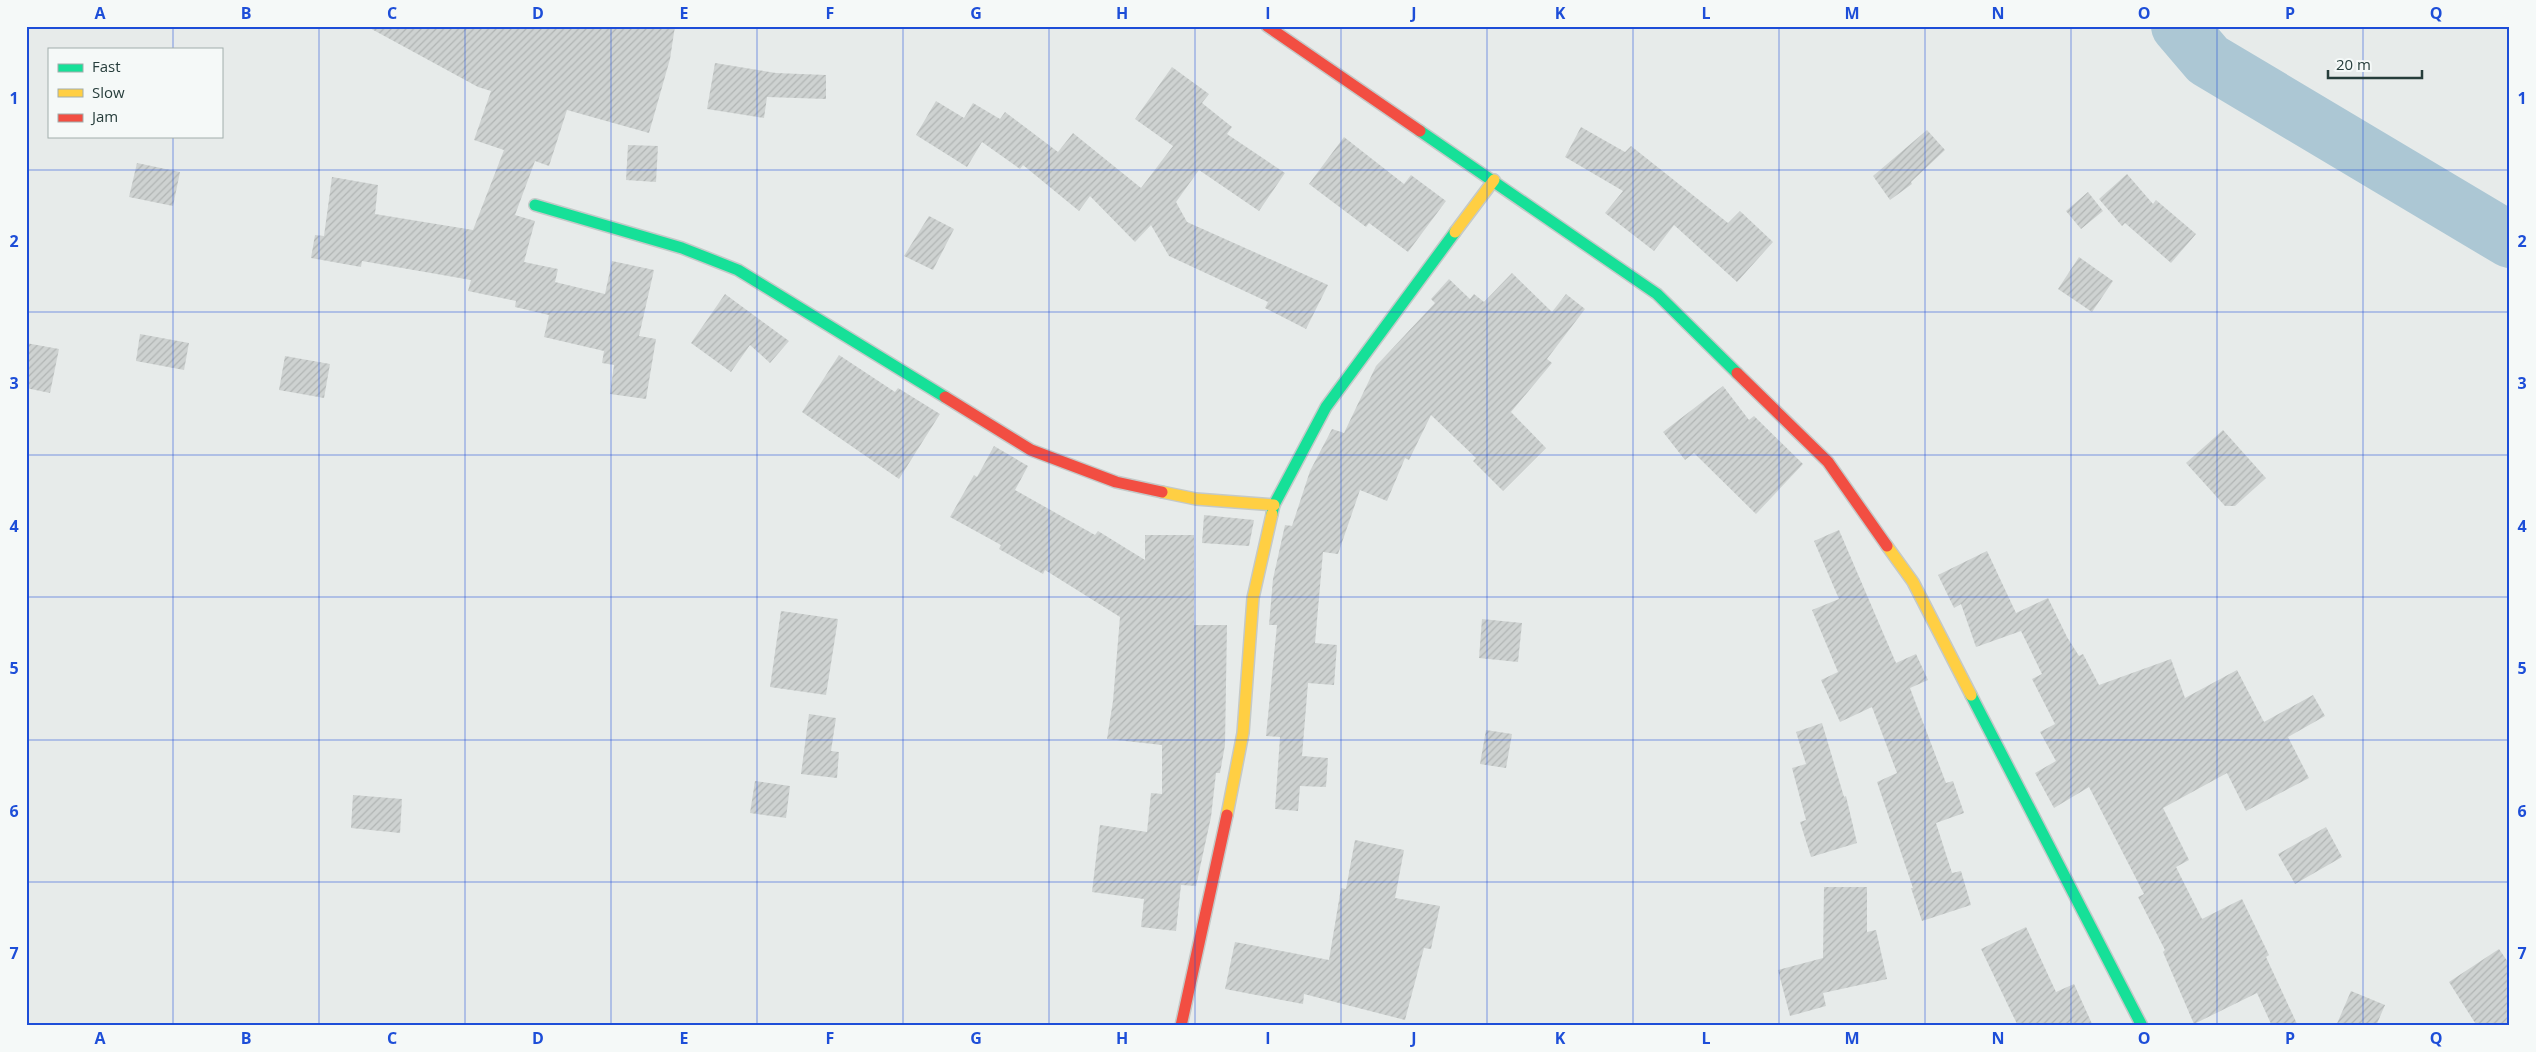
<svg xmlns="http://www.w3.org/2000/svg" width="2536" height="1052" font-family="'Open Sans',sans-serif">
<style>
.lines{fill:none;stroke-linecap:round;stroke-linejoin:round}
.river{stroke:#acc7d4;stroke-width:56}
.building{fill:url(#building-hatch)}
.fast-casing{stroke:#c4c9c8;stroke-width:14}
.slow-casing{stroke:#c4c9c8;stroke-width:14}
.jam-casing{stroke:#c4c9c8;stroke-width:14}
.fast{stroke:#16e098;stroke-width:11}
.slow{stroke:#ffcf43;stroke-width:11}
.jam{stroke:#f24e42;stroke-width:11}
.grid{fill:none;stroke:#1d4ed8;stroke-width:1;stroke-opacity:0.55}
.neatline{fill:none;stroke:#1d4ed8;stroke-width:2}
.grid-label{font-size:16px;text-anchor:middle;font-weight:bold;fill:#1d4ed8}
</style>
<defs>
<pattern id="building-hatch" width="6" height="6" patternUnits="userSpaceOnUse" patternTransform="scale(1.25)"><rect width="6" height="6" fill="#ced2d1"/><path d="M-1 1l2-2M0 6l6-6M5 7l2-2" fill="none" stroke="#b1b5b4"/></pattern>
</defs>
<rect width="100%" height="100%" fill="#e7ebea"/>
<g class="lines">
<path class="river" d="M 2179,26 L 2208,60 L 2510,240"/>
</g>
<g class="building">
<path d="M 366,26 L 675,26 L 670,59 L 649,133 L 567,110 L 549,166 L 535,161 L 515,215 L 535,221 L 524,262 L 558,269 L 555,282 L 605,294 L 612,261 L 654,270 L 639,336 L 656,339 L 646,399 L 610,394 L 614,365 L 602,363 L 604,351 L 544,337 L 549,315 L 515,307 L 516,301 L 468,291 L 471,280 L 362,261 L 361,267 L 311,258 L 315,235 L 324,236 L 332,177 L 378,185 L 375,214 L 473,230 L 504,150 L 474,140 L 491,91 L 478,87 Z"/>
<path d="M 715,63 L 776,73 L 826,75 L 826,99 L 767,97 L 764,118 L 707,109 Z"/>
<path d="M 1172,67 L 1209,94 L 1202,103 L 1232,127 L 1227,134 L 1285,173 L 1259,211 L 1199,170 L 1176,202 L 1187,222 L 1328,285 L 1306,329 L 1265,308 L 1268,302 L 1169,256 L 1151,225 L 1135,242 L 1090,196 L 1079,211 L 1023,165 L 1020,169 L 982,142 L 967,167 L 916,135 L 936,101 L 964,118 L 973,103 L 1000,119 L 1005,112 L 1058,152 L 1073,133 L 1141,188 L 1173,146 L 1135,119 Z"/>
<path d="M 1581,127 L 1625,152 L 1631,146 L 1728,223 L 1740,211 L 1773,242 L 1737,282 L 1674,225 L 1654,251 L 1605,213 L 1623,191 L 1565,157 Z"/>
<path d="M 1927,130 L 1945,150 L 1911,182 L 1912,184 L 1890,200 L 1873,176 Z"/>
<path d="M 1344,137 L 1404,184 L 1411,175 L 1446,201 L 1408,252 L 1369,223 L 1366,227 L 1309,184 Z"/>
<path d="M 628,145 L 658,146 L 656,182 L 626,180 Z"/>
<path d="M 137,163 L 180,172 L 173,206 L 129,197 Z"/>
<path d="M 2127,174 L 2153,204 L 2156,200 L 2196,234 L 2171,263 L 2125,223 L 2122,226 L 2099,199 Z"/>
<path d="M 2088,192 L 2103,211 L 2081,229 L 2066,211 Z"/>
<path d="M 929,216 L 954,229 L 933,270 L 904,256 Z"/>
<path d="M 2079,257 L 2113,281 L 2092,312 L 2058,289 Z"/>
<path d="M 1512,273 L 1552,312 L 1566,294 L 1585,309 L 1547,359 L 1552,363 L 1511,412 L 1546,448 L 1503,491 L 1473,461 L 1476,458 L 1431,415 L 1409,460 L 1405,458 L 1387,501 L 1360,490 L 1338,554 L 1323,552 L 1315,643 L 1337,645 L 1334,685 L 1308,683 L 1302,756 L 1328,758 L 1326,787 L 1300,786 L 1298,811 L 1275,809 L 1280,737 L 1266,736 L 1277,625 L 1269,625 L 1273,579 L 1285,525 L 1292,526 L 1310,471 L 1332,429 L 1344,433 L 1376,366 L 1435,303 L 1431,299 L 1449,279 L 1470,299 L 1474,294 L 1484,302 Z"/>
<path d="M 725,294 L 789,341 L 770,363 L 750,345 L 731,372 L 691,343 Z"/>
<path d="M 140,334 L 189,343 L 184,370 L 136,361 Z"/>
<path d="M 26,343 L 59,349 L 50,393 L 26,388 Z"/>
<path d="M 839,355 L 895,392 L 898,388 L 940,414 L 899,479 L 802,412 Z"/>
<path d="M 285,356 L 330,364 L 324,398 L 279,390 Z"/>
<path d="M 1723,386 L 1749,420 L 1754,416 L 1803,464 L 1756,514 L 1694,453 L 1685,460 L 1663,432 Z"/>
<path d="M 2223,430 L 2266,478 L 2235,506 L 2225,506 L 2186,463 Z"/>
<path d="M 994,446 L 1028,466 L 1015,490 L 1095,535 L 1098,531 L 1145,560 L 1145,535 L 1194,535 L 1194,625 L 1227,625 L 1225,745 L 1220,773 L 1216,773 L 1211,817 L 1196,886 L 1181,885 L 1176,931 L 1141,927 L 1144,899 L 1092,892 L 1100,825 L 1147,832 L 1151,793 L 1162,794 L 1162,745 L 1107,739 L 1113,701 L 1120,617 L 1045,570 L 1043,574 L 999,549 L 1001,545 L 950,517 L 974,475 L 977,477 Z"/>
<path d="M 1204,515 L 1254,520 L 1249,546 L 1202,543 Z"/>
<path d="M 1839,530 L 1896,663 L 1916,654 L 1928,680 L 1910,688 L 1946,783 L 1953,781 L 1964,813 L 1936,823 L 1952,873 L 1961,871 L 1971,905 L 1922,921 L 1911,888 L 1913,888 L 1877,782 L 1897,773 L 1872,707 L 1840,722 L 1821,680 L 1838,672 L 1812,610 L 1839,599 L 1814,541 Z"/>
<path d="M 1987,551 L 2016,613 L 2048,598 L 2067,637 L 2079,656 L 2083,654 L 2099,685 L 2171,659 L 2185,698 L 2237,670 L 2264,722 L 2313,695 L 2325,716 L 2288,737 L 2309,778 L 2246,811 L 2227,773 L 2163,808 L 2189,860 L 2176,867 L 2202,919 L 2242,899 L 2269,955 L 2266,957 L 2298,1026 L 2272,1026 L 2257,993 L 2194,1024 L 2163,952 L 2165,950 L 2138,897 L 2144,894 L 2089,787 L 2054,808 L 2035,773 L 2056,761 L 2040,732 L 2055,724 L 2032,679 L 2042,674 L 2021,631 L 1976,647 L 1961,604 L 1954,608 L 1938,575 Z"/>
<path d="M 781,611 L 838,619 L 826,695 L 770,687 Z"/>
<path d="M 1482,619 L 1522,623 L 1518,662 L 1479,658 Z"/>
<path d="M 809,714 L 836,718 L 831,751 L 839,752 L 837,778 L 801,774 Z"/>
<path d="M 1822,723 L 1844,797 L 1846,796 L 1857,843 L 1811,857 L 1800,822 L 1806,820 L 1792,768 L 1806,764 L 1796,732 Z"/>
<path d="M 1486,730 L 1512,734 L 1506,768 L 1480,764 Z"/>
<path d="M 755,781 L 790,786 L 786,818 L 750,813 Z"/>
<path d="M 353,795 L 402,799 L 400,833 L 351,828 Z"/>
<path d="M 2326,827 L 2342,857 L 2295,884 L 2278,854 Z"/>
<path d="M 1355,840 L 1404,850 L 1395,898 L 1440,906 L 1431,949 L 1424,948 L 1405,1020 L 1304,994 L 1303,1004 L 1225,989 L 1235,942 L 1329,960 L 1341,888 L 1346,889 Z"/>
<path d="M 1824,887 L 1867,887 L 1867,932 L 1876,930 L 1887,979 L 1823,993 L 1826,1006 L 1790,1016 L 1778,970 L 1823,958 Z"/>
<path d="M 2026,927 L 2056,992 L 2074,984 L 2093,1026 L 2018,1026 L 1981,949 Z"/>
<path d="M 2499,949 L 2510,965 L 2510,1026 L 2477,1026 L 2449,982 Z"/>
<path d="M 2351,991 L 2385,1005 L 2376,1026 L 2336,1026 Z"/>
</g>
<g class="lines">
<g class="fast-casing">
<g id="fast">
<path d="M 1420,131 L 1657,294 L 1737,373"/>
<path d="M 535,205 L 682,248 L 738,270 L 945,397"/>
<path d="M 1272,514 L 1274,505 L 1326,407 L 1455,232"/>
<path d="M 1971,695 L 2142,1026"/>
</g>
</g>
<g class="slow-casing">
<g id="slow">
<path d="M 1455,232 L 1494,180"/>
<path d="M 1162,492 L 1196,499 L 1274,505"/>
<path d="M 1887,546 L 1913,582 L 1971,695"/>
<path d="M 1227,815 L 1243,733 L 1253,598 L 1272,514"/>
</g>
</g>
<g class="jam-casing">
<g id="jam">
<path d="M 1267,26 L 1420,131"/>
<path d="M 1737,373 L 1828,462 L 1887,546"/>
<path d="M 945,397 L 1031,450 L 1116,482 L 1162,492"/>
<path d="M 1181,1026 L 1227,815"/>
</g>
</g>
<use href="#fast" class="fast"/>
<use href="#slow" class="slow"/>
<use href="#jam" class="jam"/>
</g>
<path class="grid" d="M 173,26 L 173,49M 319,26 L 319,1026M 465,26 L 465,1026M 611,26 L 611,1026M 757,26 L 757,1026M 903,26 L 903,1026M 1049,26 L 1049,1026M 1195,26 L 1195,1026M 1341,26 L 1341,1026M 1487,26 L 1487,1026M 1633,26 L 1633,1026M 1779,26 L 1779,1026M 1925,26 L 1925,1026M 2071,26 L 2071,1026M 2217,26 L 2217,1026M 2363,26 L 2363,1026M 173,136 L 173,1026M 26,170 L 2510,170M 26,312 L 2510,312M 26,455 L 2510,455M 26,597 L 2510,597M 26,740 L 2510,740M 26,882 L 2510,882"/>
<rect width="2536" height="1052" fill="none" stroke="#f5f9f8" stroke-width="55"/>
<rect x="48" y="48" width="175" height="90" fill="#f5f9f8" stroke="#a2aeac"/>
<rect x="58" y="64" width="25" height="8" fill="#16e098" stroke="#a2aeac"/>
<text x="92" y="72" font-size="15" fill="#263d3b">Fast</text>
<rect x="58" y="89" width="25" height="8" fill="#ffcf43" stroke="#a2aeac"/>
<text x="92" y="98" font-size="15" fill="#263d3b">Slow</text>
<rect x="58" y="114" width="25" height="8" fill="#f24e42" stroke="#a2aeac"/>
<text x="92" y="122" font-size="15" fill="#263d3b">Jam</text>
<path d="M2328 70v8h94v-8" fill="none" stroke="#263d3b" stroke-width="2.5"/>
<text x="2336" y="70" font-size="15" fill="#263d3b" stroke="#f5f9f8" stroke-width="4" paint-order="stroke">20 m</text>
<rect x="28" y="28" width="2480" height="996" class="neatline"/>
<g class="grid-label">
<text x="100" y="19">A</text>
<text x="246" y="19">B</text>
<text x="392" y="19">C</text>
<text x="538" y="19">D</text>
<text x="684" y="19">E</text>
<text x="830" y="19">F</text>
<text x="976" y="19">G</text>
<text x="1122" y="19">H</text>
<text x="1268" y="19">I</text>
<text x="1414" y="19">J</text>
<text x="1560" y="19">K</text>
<text x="1706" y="19">L</text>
<text x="1852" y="19">M</text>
<text x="1998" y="19">N</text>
<text x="2144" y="19">O</text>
<text x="2290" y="19">P</text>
<text x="2436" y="19">Q</text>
<text x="14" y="104">1</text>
<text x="2522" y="104">1</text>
<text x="14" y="247">2</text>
<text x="2522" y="247">2</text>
<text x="14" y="389">3</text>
<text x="2522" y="389">3</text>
<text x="14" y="532">4</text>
<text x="2522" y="532">4</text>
<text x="14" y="674">5</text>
<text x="2522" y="674">5</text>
<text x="14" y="817">6</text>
<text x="2522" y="817">6</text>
<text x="14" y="959">7</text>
<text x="2522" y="959">7</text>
<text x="100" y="1044">A</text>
<text x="246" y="1044">B</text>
<text x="392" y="1044">C</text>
<text x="538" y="1044">D</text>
<text x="684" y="1044">E</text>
<text x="830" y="1044">F</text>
<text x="976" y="1044">G</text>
<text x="1122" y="1044">H</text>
<text x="1268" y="1044">I</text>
<text x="1414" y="1044">J</text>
<text x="1560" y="1044">K</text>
<text x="1706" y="1044">L</text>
<text x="1852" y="1044">M</text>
<text x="1998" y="1044">N</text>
<text x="2144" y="1044">O</text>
<text x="2290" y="1044">P</text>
<text x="2436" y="1044">Q</text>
</g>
</svg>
